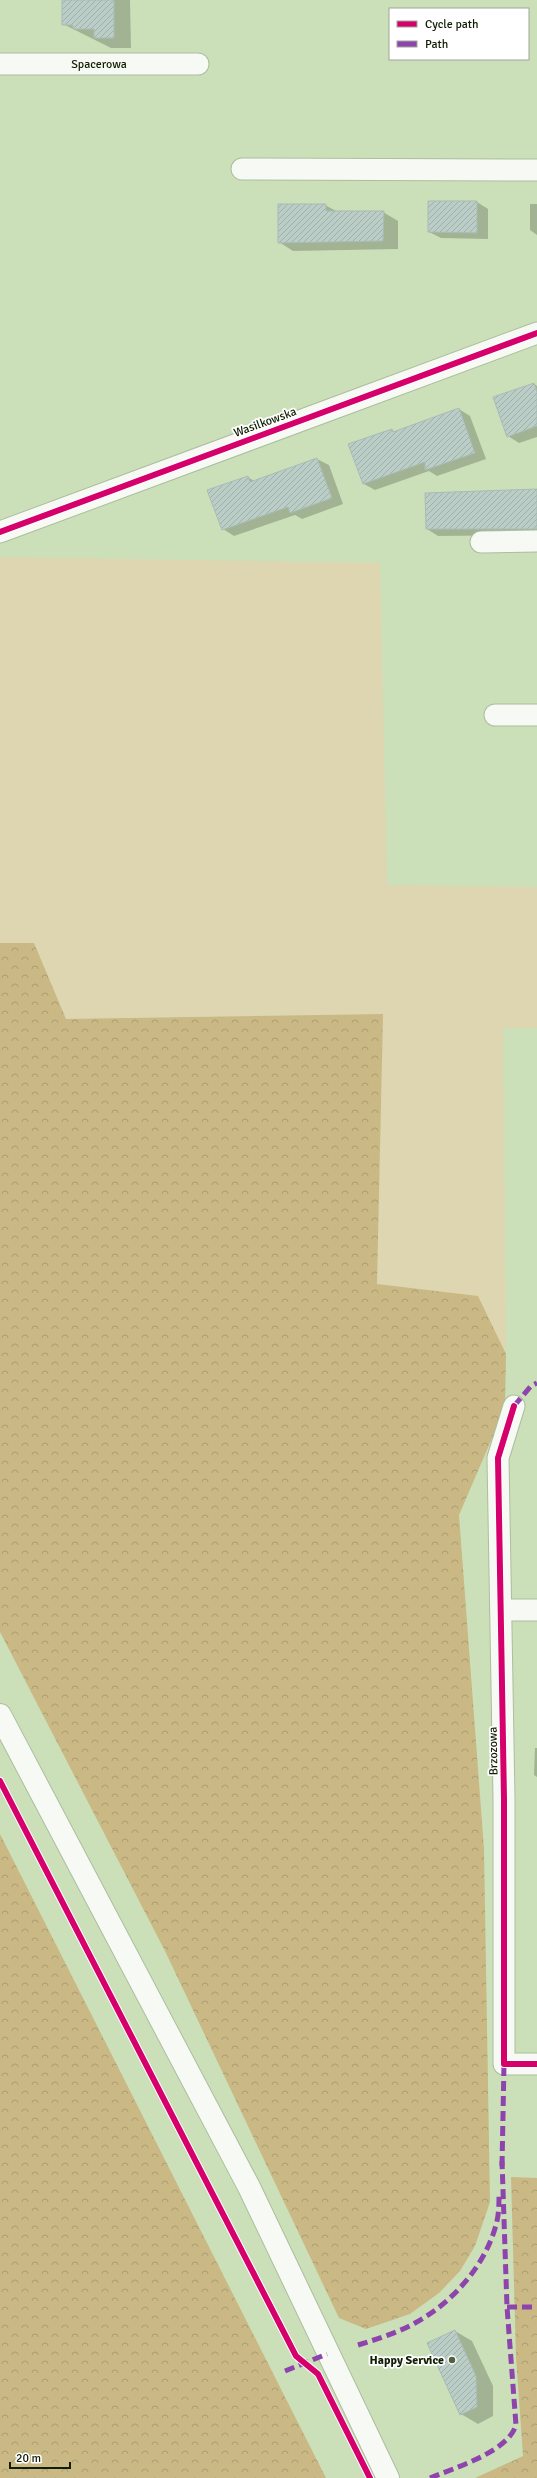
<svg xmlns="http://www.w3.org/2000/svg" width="537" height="2478" font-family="Signika,sans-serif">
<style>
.green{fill:#ded6b0}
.forest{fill:url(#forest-crowns)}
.shadow{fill:#0003}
.building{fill:url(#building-hatch);stroke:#a8bcb5}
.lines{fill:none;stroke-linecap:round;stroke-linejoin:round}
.minor-casing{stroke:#adbd9f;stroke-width:23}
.major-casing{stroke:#adbd9f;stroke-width:24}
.minor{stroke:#f7faf4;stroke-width:21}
.major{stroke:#f7faf4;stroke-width:22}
.quiet{stroke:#8e44ad;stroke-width:5;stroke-dasharray:10 5;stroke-linecap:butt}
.cycleway-casing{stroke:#fff;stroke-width:8}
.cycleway{stroke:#d6006c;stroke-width:6}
.poi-dot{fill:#516243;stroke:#fff;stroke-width:1.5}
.labels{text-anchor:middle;stroke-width:3.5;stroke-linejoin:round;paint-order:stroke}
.street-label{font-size:12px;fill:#101e03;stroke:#fff}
.poi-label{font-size:12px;font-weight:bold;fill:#101e03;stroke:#fff;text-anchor:end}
</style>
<defs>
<pattern id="forest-crowns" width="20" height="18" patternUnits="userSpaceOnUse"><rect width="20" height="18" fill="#cab885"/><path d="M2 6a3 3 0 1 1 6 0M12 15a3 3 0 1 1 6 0" fill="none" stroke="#ac9e71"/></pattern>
<pattern id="building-hatch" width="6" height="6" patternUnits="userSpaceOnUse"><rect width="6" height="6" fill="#bacdc7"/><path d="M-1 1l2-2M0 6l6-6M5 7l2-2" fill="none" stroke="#9fb0a9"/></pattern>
</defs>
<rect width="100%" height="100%" fill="#cbe0b9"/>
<path class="green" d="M 3,557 L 380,563 L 387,885 L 537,887 L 537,1028 L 503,1028 L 506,1354 L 478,1296 L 377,1284 L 383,1014 L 66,1019 L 34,943 L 0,943 L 0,558 Z"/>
<g class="forest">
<path d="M 0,943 L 34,943 L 66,1019 L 383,1014 L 377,1284 L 478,1296 L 506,1354 L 505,1408 L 459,1515 L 484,1849 L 490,2202 L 475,2246 L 460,2271 L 439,2293 L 410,2314 L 366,2329 L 339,2318 L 165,1951 L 0,1632 Z"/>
<path d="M 0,1834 L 326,2478 L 0,2478 Z"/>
<path d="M 511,2177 L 537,2178 L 537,2478 L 475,2478 L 523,2456 L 516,2357 Z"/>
</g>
<g class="shadow">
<path d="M 63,0 L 130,0 L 131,48 L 111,48 L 63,24 Z"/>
<path d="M 477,202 L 488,209 L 488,239 L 441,238 L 429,232 Z"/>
<path d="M 530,204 L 537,204 L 537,235 L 530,230 Z"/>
<path d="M 325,205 L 338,212 L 383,212 L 398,221 L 398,249 L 293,251 L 279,242 Z"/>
<path d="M 534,384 L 537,386 L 537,437 L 519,443 L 508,436 Z"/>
<path d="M 459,409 L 470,416 L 486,459 L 437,476 L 429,471 L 375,490 L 364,484 L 392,430 L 395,432 Z"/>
<path d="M 317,459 L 329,465 L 343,504 L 302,519 L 295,515 L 234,536 L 223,529 L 248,477 L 254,481 Z"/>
<path d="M 537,490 L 537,535 L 438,536 L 427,529 Z"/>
<path d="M 535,1748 L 537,1748 L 537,1777 L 534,1775 Z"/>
<path d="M 455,2331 L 472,2341 L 493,2386 L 493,2416 L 478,2424 L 461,2414 Z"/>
</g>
<g class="building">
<path d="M 62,0 L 114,0 L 114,38 L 94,38 L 94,29 L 73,29 L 73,25 L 62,25 Z"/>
<path d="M 428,201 L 477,201 L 477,233 L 428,232 Z"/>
<path d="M 278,204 L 326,204 L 326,211 L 384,211 L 383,241 L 278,243 Z"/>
<path d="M 534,383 L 537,392 L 537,426 L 507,437 L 493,397 Z"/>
<path d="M 459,408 L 475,453 L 425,470 L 425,462 L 363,484 L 348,444 L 392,429 L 393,432 Z"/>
<path d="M 317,458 L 332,498 L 290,513 L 288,507 L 222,530 L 207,490 L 248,476 L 250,482 Z"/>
<path d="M 537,489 L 537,529 L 426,529 L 425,493 Z"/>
<path d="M 455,2330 L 476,2376 L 477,2407 L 460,2415 L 427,2343 Z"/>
</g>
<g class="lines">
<g class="minor-casing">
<g id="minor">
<path id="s1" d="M 0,64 L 198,64"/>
<path d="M 242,169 L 537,170"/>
<path d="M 0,532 L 537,333"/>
<path d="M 481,542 L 537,541"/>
<path d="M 495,715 L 537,715"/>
<path d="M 514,1406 L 498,1458 L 504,1799 L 504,2064 L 537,2064"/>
<path d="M 501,1610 L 537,1610"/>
</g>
</g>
<g class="major-casing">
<path id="major" d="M 0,1715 L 249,2187 L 388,2478"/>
</g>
<use href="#minor" class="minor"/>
<use href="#major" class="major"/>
<g class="quiet">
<path d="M 514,1406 L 531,1386 L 537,1383"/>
<path d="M 502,2166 L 504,2064"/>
<path d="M 507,2307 L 537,2307"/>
<path d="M 358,2345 C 377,2339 397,2333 415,2323 C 452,2303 485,2266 496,2225 C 499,2215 499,2204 499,2194"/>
<path d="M 285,2371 L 327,2354"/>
<path d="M 430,2478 C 454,2468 508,2452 516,2425 L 507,2307 L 502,2161"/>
</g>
<g class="cycleway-casing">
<g id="cycleway">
<path d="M 0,532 L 537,333"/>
<path d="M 514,1406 L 498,1458 L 504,1799 L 504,2064 L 537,2064"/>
<path d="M 0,1781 L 296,2356 L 318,2374 L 370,2478"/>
</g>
</g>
<use href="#cycleway" class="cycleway"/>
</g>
<circle class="poi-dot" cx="452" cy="2360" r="4"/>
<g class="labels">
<g class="street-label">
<text dy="4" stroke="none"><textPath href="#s1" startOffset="99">Spacerowa</textPath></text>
<text transform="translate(265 422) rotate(-20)" y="4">Wasilkowska</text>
<text transform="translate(493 1751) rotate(-91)" y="4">Brzozowa</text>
</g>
<g class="poi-label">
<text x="444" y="2364">Happy Service</text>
</g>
</g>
<rect x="389" y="8" width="140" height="52" fill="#ffffff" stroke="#9fa59a"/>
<rect x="397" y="21" width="20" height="6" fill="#d6006c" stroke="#9fa59a"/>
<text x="425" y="28" font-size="12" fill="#101e03">Cycle path</text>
<rect x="397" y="41" width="20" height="6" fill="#8e44ad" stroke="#9fa59a"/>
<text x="425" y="48" font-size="12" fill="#101e03">Path</text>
<path d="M10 2462v6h60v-6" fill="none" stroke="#101e03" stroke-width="2"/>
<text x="16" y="2462" font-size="12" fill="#101e03" stroke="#ffffff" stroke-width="3" paint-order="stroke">20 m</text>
</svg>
